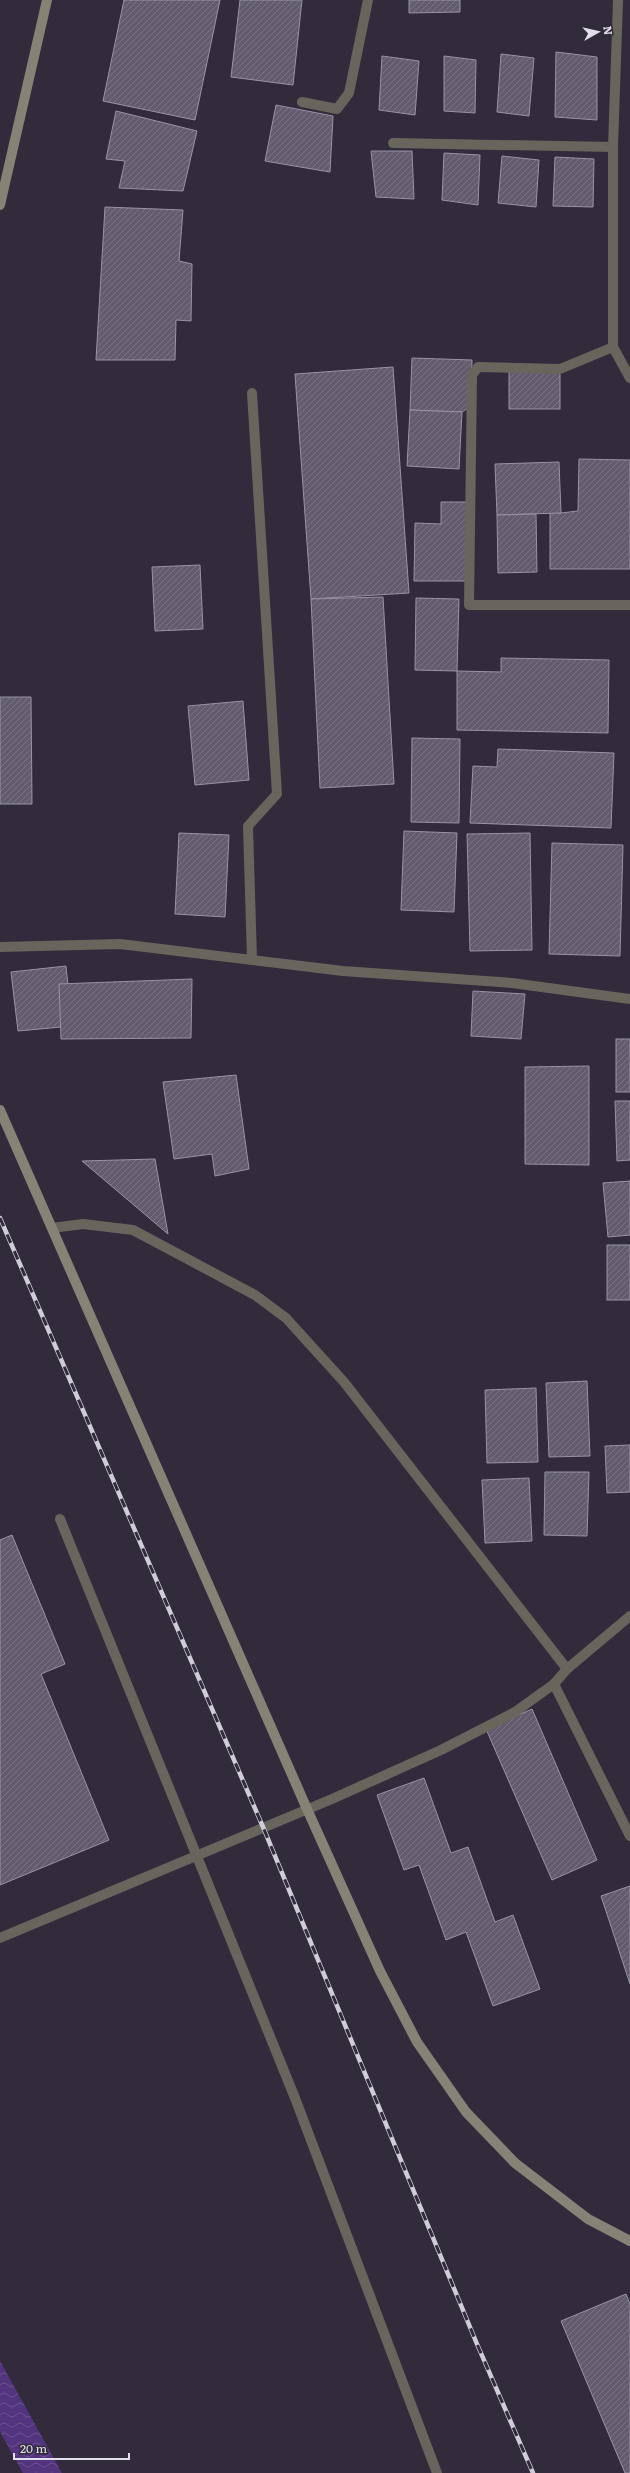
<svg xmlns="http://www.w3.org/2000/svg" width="630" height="2473" font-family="Literata,serif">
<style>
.water{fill:url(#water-waves)}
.building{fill:url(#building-hatch);stroke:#9a93a7}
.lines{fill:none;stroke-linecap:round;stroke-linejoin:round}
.lane{stroke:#67655c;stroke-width:10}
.street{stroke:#67655c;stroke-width:10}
.secondary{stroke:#868376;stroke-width:10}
.rail-casing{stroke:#d0ccd8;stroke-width:4.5}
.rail{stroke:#312b3c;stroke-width:3;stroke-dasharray:9;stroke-linecap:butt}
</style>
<defs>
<pattern id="water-waves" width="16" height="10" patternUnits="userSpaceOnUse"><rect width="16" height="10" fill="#53347e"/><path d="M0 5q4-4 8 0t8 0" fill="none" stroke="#6b5190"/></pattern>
<pattern id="building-hatch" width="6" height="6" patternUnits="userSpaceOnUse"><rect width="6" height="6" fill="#635c6f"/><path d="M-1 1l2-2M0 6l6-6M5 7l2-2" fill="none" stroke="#797384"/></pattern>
</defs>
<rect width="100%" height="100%" fill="#312b3c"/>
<path class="water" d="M 0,2361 L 62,2473 L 23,2473 L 0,2432 Z"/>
<g class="building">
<path d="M 124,0 L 220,0 L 195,120 L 103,101 Z"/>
<path d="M 240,0 L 302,0 L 293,85 L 231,77 Z"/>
<path d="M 409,0 L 460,0 L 460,12 L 409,13 Z"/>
<path d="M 556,52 L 597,57 L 597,120 L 555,117 Z"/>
<path d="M 501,54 L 534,58 L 529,116 L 497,112 Z"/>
<path d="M 382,56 L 419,61 L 415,115 L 379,110 Z"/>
<path d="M 444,56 L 476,60 L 475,113 L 444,111 Z"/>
<path d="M 276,105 L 333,116 L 330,172 L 265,161 Z"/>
<path d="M 116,111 L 197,131 L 183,191 L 119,188 L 125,161 L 106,159 Z"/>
<path d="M 371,151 L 412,151 L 414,199 L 376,197 Z"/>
<path d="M 444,153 L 480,155 L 478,205 L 442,200 Z"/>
<path d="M 502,156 L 539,160 L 536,207 L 498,203 Z"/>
<path d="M 555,157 L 594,159 L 593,207 L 553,206 Z"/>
<path d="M 105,207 L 183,210 L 179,261 L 192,264 L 191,321 L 176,320 L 175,360 L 96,360 Z"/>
<path d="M 412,358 L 472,360 L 471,406 L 462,412 L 410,410 Z"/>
<path d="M 393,367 L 409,593 L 311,599 L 295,374 Z"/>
<rect x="509" y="369" width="51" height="40"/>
<path d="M 410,410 L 462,412 L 459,469 L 407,466 Z"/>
<path d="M 579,459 L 630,460 L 630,569 L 550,569 L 550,512 L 561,513 L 578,511 Z"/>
<path d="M 559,462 L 561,513 L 497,515 L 495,464 Z"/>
<path d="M 441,502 L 468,502 L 467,581 L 414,581 L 415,523 L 441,524 Z"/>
<path d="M 536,514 L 537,572 L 498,573 L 497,515 Z"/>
<path d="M 200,565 L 203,629 L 155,631 L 152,567 Z"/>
<path d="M 383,597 L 394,784 L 320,788 L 311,599 Z"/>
<path d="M 416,598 L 459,599 L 457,671 L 415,670 Z"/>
<path d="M 501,658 L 609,660 L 608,733 L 457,730 L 457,671 L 501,672 Z"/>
<path d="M 0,697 L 31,697 L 32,804 L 0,804 Z"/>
<path d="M 243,701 L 249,780 L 195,785 L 188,706 Z"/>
<path d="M 412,738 L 460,739 L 459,823 L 411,822 Z"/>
<path d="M 498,749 L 614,753 L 611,828 L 470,823 L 473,766 L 497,767 Z"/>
<path d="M 404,831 L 457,833 L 454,912 L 401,910 Z"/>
<path d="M 179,833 L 229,835 L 225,917 L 175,914 Z"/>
<path d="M 530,833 L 532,950 L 470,951 L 467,834 Z"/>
<path d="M 552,843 L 623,845 L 620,956 L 549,954 Z"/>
<path d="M 66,966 L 72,1026 L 18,1031 L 11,972 Z"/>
<path d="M 192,979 L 191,1038 L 61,1039 L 59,984 Z"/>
<path d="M 473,991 L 525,994 L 521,1039 L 471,1036 Z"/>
<rect x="616" y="1039" width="14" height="53"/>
<path d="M 589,1066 L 589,1165 L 525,1164 L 525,1067 Z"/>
<path d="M 236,1075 L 249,1169 L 215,1176 L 212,1154 L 174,1159 L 163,1082 Z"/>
<path d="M 615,1101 L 630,1101 L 630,1160 L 617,1161 Z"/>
<path d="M 155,1159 L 168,1234 L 82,1161 Z"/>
<path d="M 630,1181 L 630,1235 L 608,1237 L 603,1183 Z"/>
<rect x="607" y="1245" width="23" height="55"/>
<path d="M 587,1381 L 590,1456 L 549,1457 L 546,1383 Z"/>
<path d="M 536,1388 L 538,1462 L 487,1463 L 485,1390 Z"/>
<path d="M 630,1445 L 630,1492 L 607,1493 L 605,1446 Z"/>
<path d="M 545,1472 L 589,1472 L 587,1536 L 544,1535 Z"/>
<path d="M 529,1478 L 532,1541 L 485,1543 L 482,1480 Z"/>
<path d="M 12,1535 L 65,1664 L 41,1674 L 109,1840 L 0,1885 L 0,1540 Z"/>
<path d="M 532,1709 L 597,1860 L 552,1880 L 486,1729 Z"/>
<path d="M 424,1778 L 451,1853 L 468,1847 L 495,1922 L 513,1915 L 540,1989 L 493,2006 L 466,1932 L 446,1940 L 419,1865 L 404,1870 L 377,1795 Z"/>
<path d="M 630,1886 L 630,1984 L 601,1896 Z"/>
<path d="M 626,2294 L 630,2304 L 630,2473 L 625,2473 L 561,2321 Z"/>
</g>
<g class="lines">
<g class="lane">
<path d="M 302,102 L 337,109 L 349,93 L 368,0"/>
<path d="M 393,143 L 613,147"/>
<path d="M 613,347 L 560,369 L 478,367 L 472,375 L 469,605 L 630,605"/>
<path d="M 60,1519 L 295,2098 L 437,2473"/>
</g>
<g class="street">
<path d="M 618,0 L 613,147 L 613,347 L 630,378"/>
<path d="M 0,947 L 120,944 L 343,971 L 512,983 L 630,999"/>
<path d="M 252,960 L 248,826 L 277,794 L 252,393"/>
<path d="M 52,1228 L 83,1224 L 133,1230 L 255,1295 L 286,1318 L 344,1382 L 567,1669"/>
<path d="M 554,1684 L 630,1836"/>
<path d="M 0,1938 L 332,1799 L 441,1750 L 515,1712 L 554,1684 L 567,1669 L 630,1616"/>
</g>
<g class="secondary">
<path d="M 0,205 L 47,0"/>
<path d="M 0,1110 L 307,1809 L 380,1971 L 417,2042 L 466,2112 L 515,2163 L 588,2219 L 630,2241"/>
</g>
<g class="rail-casing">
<path id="rail" d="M 0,1218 L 263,1827 L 477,2344 L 533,2473"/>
</g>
<use href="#rail" class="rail"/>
</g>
<g transform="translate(598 32) rotate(82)" stroke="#312b3c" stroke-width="3" paint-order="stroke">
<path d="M0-3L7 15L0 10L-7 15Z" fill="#e2dfea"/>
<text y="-6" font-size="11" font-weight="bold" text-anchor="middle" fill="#e2dfea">N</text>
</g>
<path d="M14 2453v6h115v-6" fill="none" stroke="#e2dfea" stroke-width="2"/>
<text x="20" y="2453" font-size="12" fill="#e2dfea" stroke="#312b3c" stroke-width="3" paint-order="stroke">20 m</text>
</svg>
